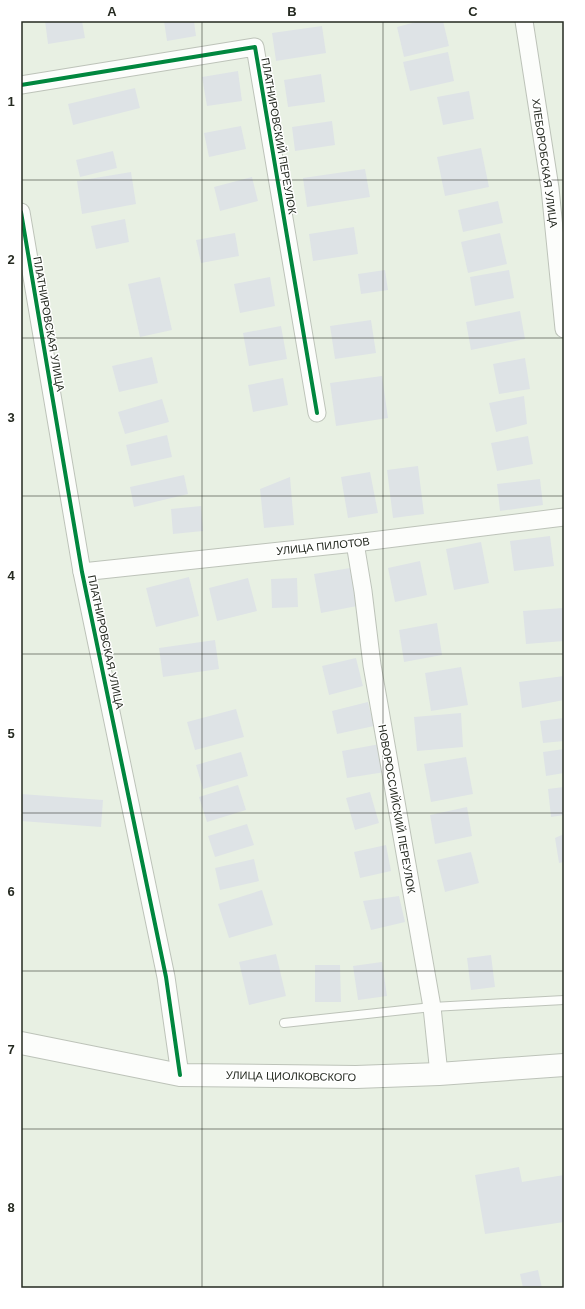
<svg xmlns="http://www.w3.org/2000/svg" width="585" height="1309" font-family="Arial,sans-serif">
<style>
.building{fill:#dee3e6}
.lines{fill:none;stroke-linecap:round;stroke-linejoin:round}
.lane-casing{stroke:#bdc3b9;stroke-width:10}
.street-casing{stroke:#bdc3b9;stroke-width:19}
.primary-casing{stroke:#bdc3b9;stroke-width:24}
.lane{stroke:#fcfdfb;stroke-width:8}
.street{stroke:#fcfdfb;stroke-width:17}
.primary{stroke:#fcfdfb;stroke-width:22}
.cycleway-casing{stroke:#fff;stroke-width:6}
.cycleway{stroke:#00873e;stroke-width:4}
.grid{fill:none;stroke:#252a21;stroke-width:1;stroke-opacity:0.55}
.labels{text-anchor:middle;stroke-width:3;stroke-linejoin:round;paint-order:stroke}
.street-label{font-size:11px;fill:#252a21;stroke:#fff}
.neatline{fill:none;stroke:#252a21;stroke-width:1.5}
.grid-label{font-size:13px;text-anchor:middle;font-weight:bold;fill:#252a21}
</style>
<rect width="100%" height="100%" fill="#e8f0e3"/>
<g class="building">
<path d="M 45,21 L 82,21 L 85,38 L 48,44 Z"/>
<path d="M 164,21 L 194,21 L 196,36 L 167,41 Z"/>
<path d="M 420,21 L 443,21 L 449,46 L 404,57 L 397,27 Z"/>
<path d="M 322,26 L 326,53 L 276,61 L 272,33 Z"/>
<path d="M 448,52 L 454,81 L 410,91 L 403,62 Z"/>
<path d="M 238,71 L 242,101 L 207,106 L 202,77 Z"/>
<path d="M 321,74 L 325,102 L 288,107 L 284,80 Z"/>
<path d="M 135,88 L 140,108 L 73,125 L 68,104 Z"/>
<path d="M 469,91 L 474,119 L 443,125 L 437,97 Z"/>
<path d="M 332,121 L 335,145 L 295,151 L 292,127 Z"/>
<path d="M 241,126 L 246,149 L 209,157 L 204,133 Z"/>
<path d="M 481,148 L 489,187 L 445,196 L 437,157 Z"/>
<path d="M 113,151 L 117,168 L 80,177 L 76,160 Z"/>
<path d="M 365,169 L 370,197 L 307,207 L 303,178 Z"/>
<path d="M 131,172 L 136,204 L 82,214 L 77,181 Z"/>
<path d="M 252,177 L 258,201 L 220,211 L 214,187 Z"/>
<path d="M 498,201 L 503,223 L 463,232 L 458,210 Z"/>
<path d="M 125,219 L 129,242 L 96,249 L 91,226 Z"/>
<path d="M 354,227 L 358,254 L 313,261 L 309,234 Z"/>
<path d="M 235,233 L 239,256 L 201,263 L 196,240 Z"/>
<path d="M 500,233 L 507,264 L 468,273 L 461,242 Z"/>
<path d="M 385,270 L 388,290 L 361,294 L 358,274 Z"/>
<path d="M 509,270 L 514,298 L 475,306 L 470,277 Z"/>
<path d="M 160,277 L 172,330 L 140,337 L 128,284 Z"/>
<path d="M 270,277 L 275,306 L 240,313 L 234,284 Z"/>
<path d="M 520,311 L 525,339 L 471,350 L 466,322 Z"/>
<path d="M 371,320 L 376,353 L 335,359 L 330,326 Z"/>
<path d="M 281,326 L 287,359 L 249,366 L 243,333 Z"/>
<path d="M 152,357 L 158,383 L 119,392 L 112,366 Z"/>
<path d="M 525,358 L 530,389 L 499,394 L 493,364 Z"/>
<path d="M 382,376 L 388,418 L 336,426 L 330,383 Z"/>
<path d="M 283,378 L 288,405 L 253,412 L 248,385 Z"/>
<path d="M 524,396 L 527,424 L 496,432 L 489,403 Z"/>
<path d="M 162,399 L 169,422 L 125,434 L 118,412 Z"/>
<path d="M 167,435 L 172,457 L 131,466 L 126,445 Z"/>
<path d="M 528,436 L 533,464 L 497,471 L 491,443 Z"/>
<path d="M 418,466 L 424,514 L 393,518 L 387,470 Z"/>
<path d="M 370,472 L 378,513 L 348,518 L 341,477 Z"/>
<path d="M 184,475 L 188,494 L 134,507 L 130,487 Z"/>
<path d="M 290,477 L 294,525 L 264,528 L 260,489 Z"/>
<path d="M 540,479 L 543,505 L 500,511 L 497,484 Z"/>
<path d="M 201,506 L 203,531 L 173,534 L 171,509 Z"/>
<path d="M 550,536 L 554,566 L 514,571 L 510,541 Z"/>
<path d="M 481,542 L 489,583 L 454,590 L 446,549 Z"/>
<path d="M 420,561 L 427,595 L 395,602 L 388,568 Z"/>
<path d="M 350,568 L 357,606 L 321,613 L 314,574 Z"/>
<path d="M 189,577 L 199,616 L 156,627 L 146,588 Z"/>
<path d="M 248,578 L 257,611 L 217,621 L 209,588 Z"/>
<path d="M 297,578 L 298,607 L 272,608 L 271,579 Z"/>
<path d="M 563,608 L 564,641 L 526,644 L 523,611 Z"/>
<path d="M 437,623 L 442,655 L 404,662 L 399,630 Z"/>
<path d="M 215,640 L 219,669 L 163,677 L 159,648 Z"/>
<path d="M 356,658 L 363,686 L 329,695 L 322,666 Z"/>
<path d="M 461,667 L 468,705 L 431,711 L 425,673 Z"/>
<path d="M 564,676 L 564,700 L 522,708 L 519,682 Z"/>
<path d="M 368,702 L 374,726 L 337,734 L 332,711 Z"/>
<path d="M 236,709 L 244,737 L 195,750 L 187,722 Z"/>
<path d="M 461,713 L 463,747 L 417,751 L 414,717 Z"/>
<path d="M 564,718 L 564,741 L 543,743 L 540,721 Z"/>
<path d="M 380,744 L 385,772 L 347,778 L 342,751 Z"/>
<path d="M 564,749 L 564,773 L 546,776 L 543,752 Z"/>
<path d="M 241,752 L 248,776 L 203,789 L 196,765 Z"/>
<path d="M 466,757 L 473,794 L 431,802 L 424,764 Z"/>
<path d="M 238,785 L 246,810 L 207,822 L 199,797 Z"/>
<path d="M 564,787 L 564,815 L 551,817 L 548,789 Z"/>
<path d="M 370,792 L 379,823 L 355,830 L 346,798 Z"/>
<path d="M 21,794 L 103,800 L 101,827 L 21,821 Z"/>
<path d="M 467,807 L 472,836 L 435,844 L 430,815 Z"/>
<path d="M 247,824 L 254,845 L 215,857 L 208,836 Z"/>
<path d="M 564,834 L 564,862 L 559,863 L 555,838 Z"/>
<path d="M 386,845 L 391,871 L 360,878 L 354,852 Z"/>
<path d="M 471,852 L 479,883 L 445,892 L 437,860 Z"/>
<path d="M 254,859 L 259,881 L 220,890 L 215,868 Z"/>
<path d="M 262,890 L 273,925 L 229,938 L 218,904 Z"/>
<path d="M 399,896 L 405,922 L 371,930 L 363,901 Z"/>
<path d="M 276,954 L 286,996 L 249,1005 L 239,962 Z"/>
<path d="M 491,955 L 495,987 L 471,990 L 467,958 Z"/>
<path d="M 382,962 L 387,996 L 358,1000 L 353,966 Z"/>
<path d="M 315,965 L 340,965 L 341,1002 L 315,1002 Z"/>
<path d="M 519,1167 L 522,1182 L 564,1175 L 564,1222 L 485,1234 L 475,1175 Z"/>
<path d="M 538,1270 L 542,1288 L 523,1288 L 520,1274 Z"/>
</g>
<g class="lines">
<g class="lane-casing">
<path id="lane" d="M 284,1023 L 432,1007 L 564,1000"/>
</g>
<g class="street-casing">
<g id="street">
<path d="M 524,21 L 550,188 L 564,329"/>
<path d="M 21,85 L 255,47 L 317,413"/>
<path d="M 21,212 L 82,572 L 166,977 L 180,1075"/>
<path d="M 355,543 L 363,591 L 372,665 L 432,1007 L 439,1074"/>
<path d="M 82,572 L 355,543 L 564,517"/>
</g>
</g>
<g class="primary-casing">
<path id="primary" d="M 21,1043 L 180,1075 L 356,1077 L 439,1074 L 564,1065"/>
</g>
<use href="#lane" class="lane"/>
<use href="#street" class="street"/>
<use href="#primary" class="primary"/>
<g class="cycleway-casing">
<g id="cycleway">
<path d="M 21,85 L 255,47 L 317,413"/>
<path d="M 21,212 L 82,572 L 166,977 L 180,1075"/>
</g>
</g>
<use href="#cycleway" class="cycleway"/>
</g>
<path class="grid" d="M 202,21 L 202,1288M 383,21 L 383,1288M 21,180 L 564,180M 21,338 L 564,338M 21,496 L 564,496M 21,654 L 564,654M 21,813 L 564,813M 21,971 L 564,971M 21,1129 L 564,1129"/>
<g class="labels">
<g class="street-label">
<text transform="translate(279 136) rotate(80)" y="4">ПЛАТНИРОВСКИЙ ПЕРЕУЛОК</text>
<text transform="translate(545 163) rotate(82)" y="4">ХЛЕБОРОБСКАЯ УЛИЦА</text>
<text transform="translate(49 324) rotate(80)" y="4">ПЛАТНИРОВСКАЯ УЛИЦА</text>
<text transform="translate(323 546) rotate(-6)" y="4">УЛИЦА ПИЛОТОВ</text>
<text transform="translate(106 642) rotate(78)" y="4">ПЛАТНИРОВСКАЯ УЛИЦА</text>
<text transform="translate(397 809) rotate(80)" y="4">НОВОРОССИЙСКИЙ ПЕРЕУЛОК</text>
<text transform="translate(291 1076) rotate(1)" y="4">УЛИЦА ЦИОЛКОВСКОГО</text>
</g>
</g>
<rect width="585" height="1309" fill="none" stroke="#ffffff" stroke-width="44"/>
<rect x="22" y="22" width="541" height="1265" class="neatline"/>
<g class="grid-label">
<text x="112" y="16">A</text>
<text x="292" y="16">B</text>
<text x="473" y="16">C</text>
<text x="11" y="106">1</text>
<text x="11" y="264">2</text>
<text x="11" y="422">3</text>
<text x="11" y="580">4</text>
<text x="11" y="738">5</text>
<text x="11" y="896">6</text>
<text x="11" y="1054">7</text>
<text x="11" y="1212">8</text>
</g>
</svg>
